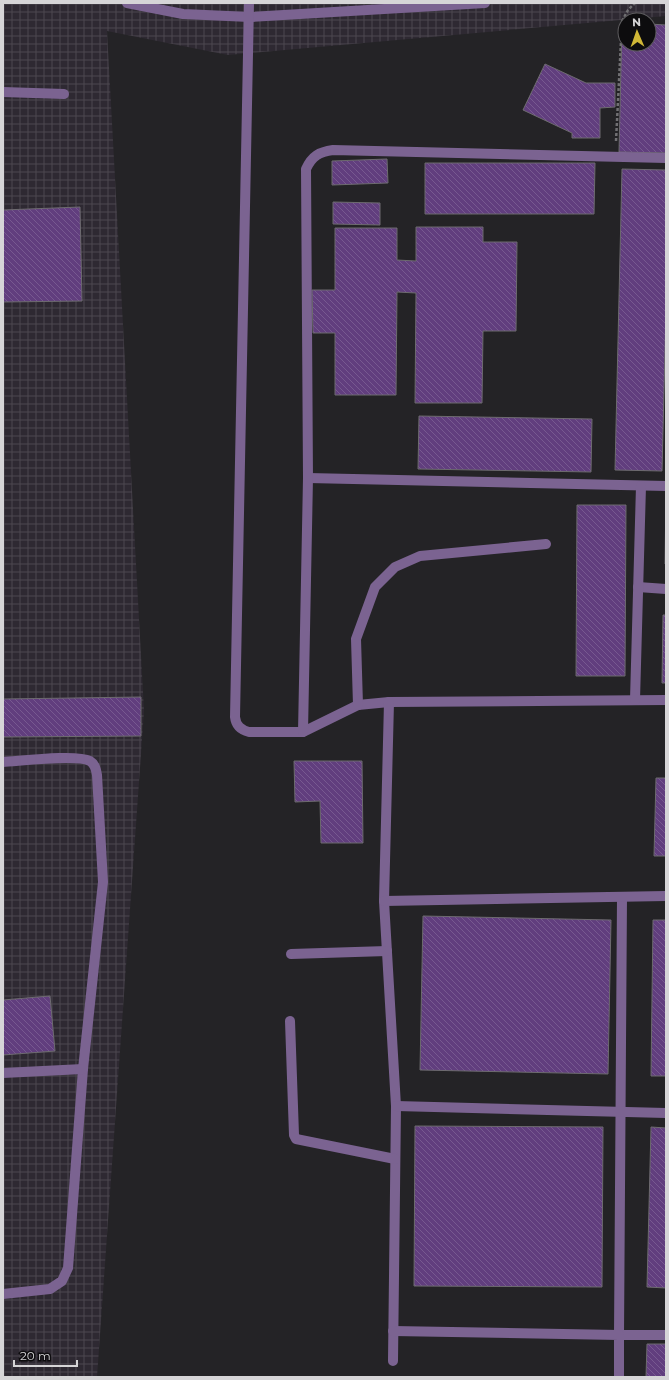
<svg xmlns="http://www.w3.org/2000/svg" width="669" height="1380" font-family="Montserrat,sans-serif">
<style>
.industrial{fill:url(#industrial-grid)}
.building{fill:url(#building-back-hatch);stroke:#6d6b6f}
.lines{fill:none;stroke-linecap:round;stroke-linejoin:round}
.path{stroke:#717073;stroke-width:2.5;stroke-dasharray:3 2;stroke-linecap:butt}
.minor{stroke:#7b6391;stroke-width:10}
</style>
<defs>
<pattern id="industrial-grid" width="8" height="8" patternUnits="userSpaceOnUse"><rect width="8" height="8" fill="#2e2932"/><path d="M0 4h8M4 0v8" fill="none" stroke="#4c474f"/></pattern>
<pattern id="building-back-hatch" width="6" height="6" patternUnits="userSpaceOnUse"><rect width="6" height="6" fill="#613e7e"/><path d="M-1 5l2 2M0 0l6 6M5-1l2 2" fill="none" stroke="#775990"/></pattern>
</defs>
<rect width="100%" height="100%" fill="#242326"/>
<path class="industrial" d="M 3,3 L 666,3 L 666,16 L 228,55 L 107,31 L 144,711 L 97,1377 L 3,1377 Z"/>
<g class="building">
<path d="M 622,24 L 625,24 L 625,44 L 649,44 L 649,24 L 666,25 L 666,153 L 619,152 Z"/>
<path d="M 545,64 L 586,83 L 615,83 L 615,107 L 600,108 L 600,138 L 572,138 L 572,133 L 523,110 Z"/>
<path d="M 387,159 L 388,183 L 332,185 L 332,161 Z"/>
<path d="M 425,163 L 595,163 L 594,214 L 425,214 Z"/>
<path d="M 622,169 L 666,170 L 666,310 L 662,471 L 615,470 Z"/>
<path d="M 333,202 L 380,203 L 380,225 L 333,224 Z"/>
<path d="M 80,207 L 82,301 L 3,302 L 3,210 Z"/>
<path d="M 416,227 L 483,227 L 483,242 L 517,242 L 516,331 L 483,331 L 482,403 L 415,403 L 416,293 L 397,292 L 396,395 L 335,395 L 335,333 L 313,333 L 312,290 L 335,290 L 335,228 L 397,228 L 397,260 L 416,261 Z"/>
<path d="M 419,416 L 592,419 L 591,472 L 418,469 Z"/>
<path d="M 666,494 L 666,564 L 665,564 Z"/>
<path d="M 577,505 L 626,505 L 625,676 L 576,676 Z"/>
<path d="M 663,615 L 666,615 L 666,683 L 662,683 Z"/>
<path d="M 141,697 L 141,736 L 3,737 L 3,699 Z"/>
<path d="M 294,761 L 362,761 L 363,843 L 321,843 L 320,801 L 295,802 Z"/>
<path d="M 656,778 L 666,778 L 666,856 L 654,856 Z"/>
<path d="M 423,916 L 611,920 L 608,1074 L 420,1070 Z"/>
<path d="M 653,920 L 666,920 L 666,1076 L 651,1076 Z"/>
<path d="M 50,996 L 55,1051 L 3,1055 L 3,1000 Z"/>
<path d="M 415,1126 L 603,1127 L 602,1287 L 414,1286 Z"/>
<path d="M 651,1127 L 666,1128 L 666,1288 L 647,1287 Z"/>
<path d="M 647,1344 L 666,1344 L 666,1377 L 646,1377 Z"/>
</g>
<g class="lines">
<path class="path" d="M 616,141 L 622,21 L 628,10 L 635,3"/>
<g class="minor">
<path d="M 127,3 L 183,14 L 250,17 L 485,3"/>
<path d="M 249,3 L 235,717 C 236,726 241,730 249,732 L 303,732 L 358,705 L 389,702 L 666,700"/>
<path d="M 3,92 L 64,94"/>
<path d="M 308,478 L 666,486"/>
<path d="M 638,587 L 666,589"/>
<path d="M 635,700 L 641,486"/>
<path d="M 389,702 L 384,901 L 396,1106 L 393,1361"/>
<path d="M 358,705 L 356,639 L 375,587 L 395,567 L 420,556 L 546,544"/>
<path d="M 303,732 L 308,478 L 306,169 C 312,156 319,152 333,150 L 666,158"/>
<path d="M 3,762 C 21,761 76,754 90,761 C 95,764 96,769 97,775 L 103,882 L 83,1069 L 68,1268 L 62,1281 L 50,1289 L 3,1294"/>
<path d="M 622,897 L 619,1335 L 666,1335"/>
<path d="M 384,901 L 666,896"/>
<path d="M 291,954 L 387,951"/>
<path d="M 290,1021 L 294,1135 L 296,1139 L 395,1159"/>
<path d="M 3,1073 L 83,1069"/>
<path d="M 396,1106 L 666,1113"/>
<path d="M 393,1331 L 619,1335 L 619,1377"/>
</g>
</g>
<rect width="669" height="1380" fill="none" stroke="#d6d5d7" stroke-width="8"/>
<g transform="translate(637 32) rotate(358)"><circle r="19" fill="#0d0c0e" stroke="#5d5c5e"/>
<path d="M0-3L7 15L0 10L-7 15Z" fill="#d0b736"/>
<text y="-6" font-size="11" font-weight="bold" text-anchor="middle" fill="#d6d5d7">N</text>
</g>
<path d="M14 1360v6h63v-6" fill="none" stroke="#d6d5d7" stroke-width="2"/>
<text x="20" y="1360" font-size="12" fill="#d6d5d7" stroke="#0d0c0e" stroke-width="3" paint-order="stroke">20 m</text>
</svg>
